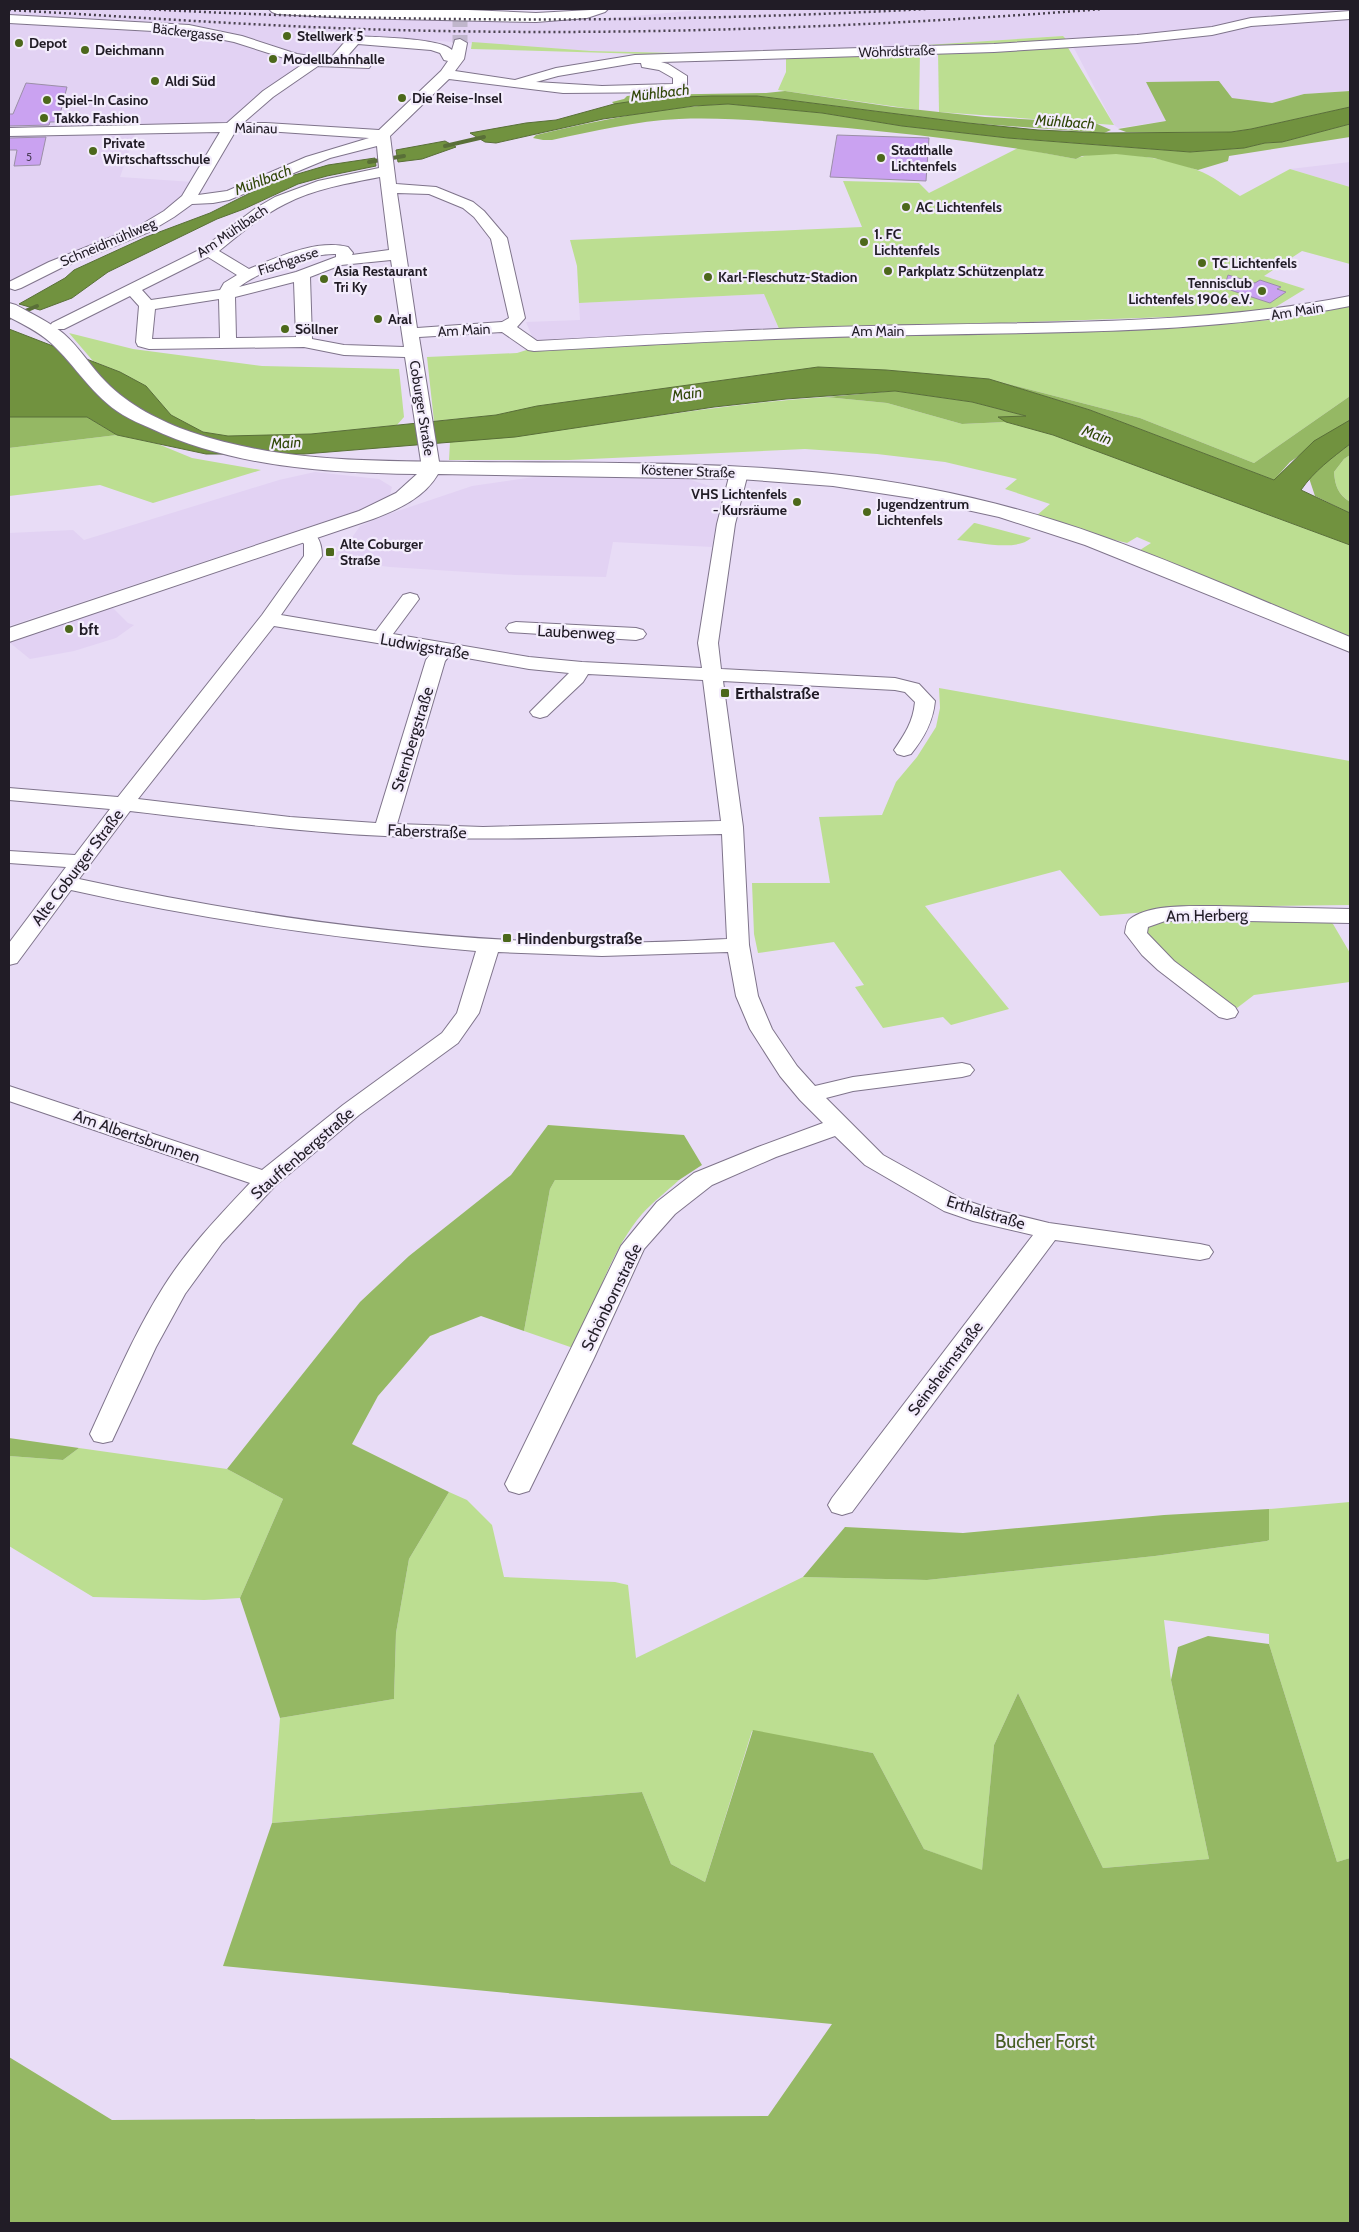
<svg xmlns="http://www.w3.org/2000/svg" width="1359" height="2232" font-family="Cabin,sans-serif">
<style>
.built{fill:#e2d2f3}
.green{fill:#bcde91}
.forest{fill:#95b864}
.water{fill:#71923f;stroke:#596f38}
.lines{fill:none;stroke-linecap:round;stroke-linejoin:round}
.stream{stroke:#596f38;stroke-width:4}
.building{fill:#caa2f1;stroke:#9b8fa7}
.minor-tunnel{stroke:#c0b6cc;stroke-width:15;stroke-dasharray:15 8;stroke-linecap:butt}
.minor-casing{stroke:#7f748b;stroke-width:2}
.tertiary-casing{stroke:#7f748b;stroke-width:2}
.minor{fill:#fff;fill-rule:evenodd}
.tertiary{fill:#fff;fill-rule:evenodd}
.rail{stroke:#49424f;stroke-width:2.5;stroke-dasharray:2 3;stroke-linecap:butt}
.poi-dot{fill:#4c681b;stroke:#f3ecfc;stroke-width:2}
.labels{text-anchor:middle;stroke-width:4.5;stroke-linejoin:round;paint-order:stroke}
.far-number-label{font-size:11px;fill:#4b3e59}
.far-street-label{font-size:14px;fill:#211c26;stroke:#f3ecfc}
.far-poi-label{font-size:14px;font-weight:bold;fill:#211c26;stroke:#f3ecfc;text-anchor:start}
.far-water-label{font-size:15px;font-style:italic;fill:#314708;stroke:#f3ecfc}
.poi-label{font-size:16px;font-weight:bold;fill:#211c26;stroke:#f3ecfc;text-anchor:start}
.street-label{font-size:16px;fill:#211c26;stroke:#f3ecfc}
.near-park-label{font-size:19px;fill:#465d23;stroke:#f3ecfc}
</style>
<rect width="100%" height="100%" fill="#e8dcf6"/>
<g class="built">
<path d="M 9,9 L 186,9 L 303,14 L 570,19 L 612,18 L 711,9 L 1350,9 L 1350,91 L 1304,94 L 1272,103 L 1232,98 L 1147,82 L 1166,121 L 1118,128 L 1114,125 L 1075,50 L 1063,36 L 896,47 L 677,53 L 591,51 L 349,35 L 346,41 L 327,61 L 295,57 L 212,32 L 219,28 L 9,17 Z"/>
<path d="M 9,22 L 194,35 L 245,43 L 308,63 L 232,123 L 62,135 L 135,134 L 120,177 L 193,182 L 166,212 L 149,222 L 9,283 Z"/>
<path d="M 1350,162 L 1350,187 L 1290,169 Z"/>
<path d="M 764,294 L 780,331 L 535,344 L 526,322 L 580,320 L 579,303 Z"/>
<path d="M 315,472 L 379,479 L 392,487 L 390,495 L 375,505 L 9,626 L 9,533 L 73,530 L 84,540 L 279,480 Z"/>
<path d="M 540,476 L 685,478 L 722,490 L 712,547 L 613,542 L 606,577 L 515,575 L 390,567 L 330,559 L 351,539 L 360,526 L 386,515 L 472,486 Z"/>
<path d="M 112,607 L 128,623 L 134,625 L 116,638 L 74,651 L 30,659 L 9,642 Z"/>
</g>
<g class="green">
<path d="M 1063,36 L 1068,41 L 680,55 L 471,49 L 472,42 L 591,51 L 677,53 L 896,47 Z"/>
<path d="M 1067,46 L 1114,125 L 939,112 L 938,51 Z"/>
<path d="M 920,51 L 919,110 L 778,90 L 786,72 L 786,57 Z"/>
<path d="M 1018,148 L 1076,159 C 1102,146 1170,159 1197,170 C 1212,175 1226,187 1240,196 L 1290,169 L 1350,187 L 1350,264 L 1302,251 L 1264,276 L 1305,289 L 1274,308 L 1223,315 L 780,331 L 764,294 L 579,303 L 577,266 L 570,240 L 862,227 L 843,181 L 919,183 L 929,193 Z"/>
<path d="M 1350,305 L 1350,396 L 1254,463 L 1140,418 L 989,379 L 886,370 L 818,367 L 537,406 L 496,415 L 434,421 L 427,357 L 517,353 L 530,349 L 836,337 L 838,334 C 940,331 1041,328 1143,325 C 1209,323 1286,325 1350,305 Z"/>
<path d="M 69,333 L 133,349 L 262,366 L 399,369 L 404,417 L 397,425 L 311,434 L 228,436 L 203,432 L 171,415 L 146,386 L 120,372 L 93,361 Z"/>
<path d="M 826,397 L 887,403 L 962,424 L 1006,422 L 1053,435 L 1350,545 L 1350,641 L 1144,555 L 1140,550 L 1151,543 L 1137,537 L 1127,543 L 1086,533 L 1036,516 L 1050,504 L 1005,489 L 1017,479 L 945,462 L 877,454 L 805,449 L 569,460 L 449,460 L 450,442 C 576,432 700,405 826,397 Z"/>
<path d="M 117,435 L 158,444 L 192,458 L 261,470 L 153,503 L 100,485 L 9,496 L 9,448 Z"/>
<path d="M 1350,455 L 1350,502 C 1338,494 1335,486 1334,472 L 1344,459 Z"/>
<path d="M 974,523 L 975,523 L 1031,538 C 1017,552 976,542 957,540 Z"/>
<path d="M 939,688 L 1350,761 L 1350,905 L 1205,907 L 1100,916 L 1060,870 L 925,906 L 1009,1009 L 951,1025 L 943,1017 L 883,1028 L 855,987 L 864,985 L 834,942 L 758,953 L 754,934 L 752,883 L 830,883 L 819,817 L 882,815 L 896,782 L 917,757 L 936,727 L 940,708 Z"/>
<path d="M 1158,920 L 1328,920 L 1333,924 L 1350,953 L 1350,982 L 1254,995 L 1237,1008 L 1186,972 L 1144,935 L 1146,925 Z"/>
<path d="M 555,1180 L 679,1180 C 667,1191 653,1202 642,1214 C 611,1250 594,1305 576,1349 L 524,1331 L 550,1189 Z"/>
<path d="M 79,1448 L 227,1469 L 283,1499 L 240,1598 L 204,1600 L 93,1597 L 9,1546 L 9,1456 L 63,1460 Z"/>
<path d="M 449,1492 L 467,1500 L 492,1525 L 504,1577 L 615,1582 L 628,1585 L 636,1658 L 803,1577 L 927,1580 L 1155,1556 L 1267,1541 L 1269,1540 L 1269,1509 L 1350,1502 L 1350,1858 L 1337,1862 L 1269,1644 L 1269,1634 L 1164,1620 L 1171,1680 L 1209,1859 L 1103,1868 L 1018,1693 L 994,1745 L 982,1871 L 924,1849 L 873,1753 L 752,1731 L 705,1882 L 671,1864 L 642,1792 L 272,1823 L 280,1718 L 394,1699 L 396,1633 L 409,1559 Z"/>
</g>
<g class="forest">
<path d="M 1219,81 L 1232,98 L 1272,103 L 1304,94 L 1350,91 L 1350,107 L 1251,129 L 1231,132 L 1126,132 L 1118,129 L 1166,121 L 1146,82 Z"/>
<path d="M 785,91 L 893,107 L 985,117 L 1095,123 L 1111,130 L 1104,133 L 968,123 L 757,96 L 654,98 L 619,105 L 614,104 L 612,102 L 624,99 L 627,96 L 638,95 L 766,93 Z"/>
<path d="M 728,104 L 822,113 L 902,126 L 1008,138 L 1190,152 L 1244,148 L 1265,143 L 1282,142 L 1350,124 L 1350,137 L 1229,156 L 1228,161 L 1198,170 L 1154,158 L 1116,154 L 1082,156 L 1076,159 C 992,143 908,133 823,126 C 776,122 727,117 679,119 C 636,121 594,131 552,140 L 543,140 L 533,138 L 536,135 C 599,120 663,107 728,104 Z"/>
<path d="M 989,379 L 1140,418 L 1254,463 L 1350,396 L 1350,420 L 1290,462 L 1274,480 L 1090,410 Z"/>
<path d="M 895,391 L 972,402 L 1029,417 L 999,417 L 1006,422 L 962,424 L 887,403 L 826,397 Z"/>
<path d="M 9,417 L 87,417 L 117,435 L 9,448 Z"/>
<path d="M 1350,444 L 1350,455 L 1344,459 L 1334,472 C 1335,486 1338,494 1350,502 L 1350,513 L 1315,496 L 1309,478 L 1327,461 Z"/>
<path d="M 548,1125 L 684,1135 L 702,1165 L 679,1180 L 555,1180 L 550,1189 L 524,1331 L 481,1316 L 430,1336 L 378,1396 L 352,1444 L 449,1492 L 409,1559 L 396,1633 L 394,1699 L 280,1718 L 240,1598 L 283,1499 L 227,1469 L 360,1302 L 409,1256 L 511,1175 Z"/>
<path d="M 9,1438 L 79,1448 L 63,1460 L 9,1456 Z"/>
<path d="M 1269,1509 L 1269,1540 L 1267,1541 L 1155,1556 L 927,1580 L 803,1577 L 845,1527 L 963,1533 L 1164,1515 Z"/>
<path d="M 1208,1636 L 1269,1644 L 1337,1862 L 1350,1858 L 1350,2223 L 9,2223 L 9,2057 L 112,2120 L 768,2116 L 832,2024 L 223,1966 L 272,1823 L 642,1792 L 671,1864 L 705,1882 L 753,1730 L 873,1753 L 924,1849 L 982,1870 L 994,1745 L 1018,1693 L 1103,1868 L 1209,1859 L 1171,1680 L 1178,1647 Z"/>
</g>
<g class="water">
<path d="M 712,96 L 757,96 L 968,123 L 1038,130 L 1104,133 L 1231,132 L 1251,129 L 1350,107 L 1350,124 L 1282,142 L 1265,143 L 1244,148 L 1190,152 L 1008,138 L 902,126 L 822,113 L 728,104 L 694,106 L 603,119 L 496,143 L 485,142 L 470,133 L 526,123 L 556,120 L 614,104 L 654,98 Z"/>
<path d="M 445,141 L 456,147 L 422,159 L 398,162 L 396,150 Z"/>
<path d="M 375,158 L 376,166 L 327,176 L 298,184 L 244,209 L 217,219 L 108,272 L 72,298 L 40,310 L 19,304 L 65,278 L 74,270 L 146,237 L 210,213 L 274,181 L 328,165 Z"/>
<path d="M 9,329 L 120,372 L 146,386 L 171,415 L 203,432 L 228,436 L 311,434 L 496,415 L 537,406 L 818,367 L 886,370 L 989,379 L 1090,410 L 1274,480 L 1314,441 L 1350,420 L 1350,444 C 1332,458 1314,471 1301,490 L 1350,513 L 1350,545 L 1053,435 L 1006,422 L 998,417 L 1026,416 L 972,402 L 895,391 L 786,399 L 714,407 L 515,437 L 304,454 L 206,454 L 117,435 L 87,417 L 9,417 Z"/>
</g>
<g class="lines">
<g class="stream">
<path d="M 445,146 L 484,137"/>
<path d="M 369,162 L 404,156"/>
<path d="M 9,318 L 37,306"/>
</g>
</g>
<g class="building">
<path d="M 26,83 L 67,87 L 58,122 L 50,122 L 49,125 L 9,126 L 9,114 L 13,114 Z"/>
<path d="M 837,135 L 929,138 L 926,181 L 830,177 Z"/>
<path d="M 46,137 L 40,165 L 14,166 L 17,150 L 9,150 L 9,138 Z"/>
<path d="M 1228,275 L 1255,283 L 1260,280 L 1281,287 L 1277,289 L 1286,292 L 1270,303 L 1224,288 Z"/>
</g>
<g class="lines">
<path class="minor-tunnel" d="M 460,12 L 460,43"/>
<g class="minor-casing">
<g id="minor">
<path d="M 1350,11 L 1350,19 L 1251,26 L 1212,35 L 1137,43 L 994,52 L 661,62 L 668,64 L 687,76 L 687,88 L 680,92 L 563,93 L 449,79 L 390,136 L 396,184 L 436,187 L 473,202 L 484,211 L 507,238 L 525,318 L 517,327 L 537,341 C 664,334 791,327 918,325 C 1061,322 1209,324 1350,296 L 1350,306 C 1209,334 1060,332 916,335 C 788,337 661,344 534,351 L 528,350 L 502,332 L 419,337 L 440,468 L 437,472 L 425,472 L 422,468 L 405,357 L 344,355 L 304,347 L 149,349 L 138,346 L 136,342 L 139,306 L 130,296 L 64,329 L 52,329 L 50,326 L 52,323 L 203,248 L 256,208 L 275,197 L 318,181 L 379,168 L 377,146 L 330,158 L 229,200 L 213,203 L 192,204 L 174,217 L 149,232 L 61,268 L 21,288 L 15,290 L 9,288 L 9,282 L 49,262 L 139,226 L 164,211 L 182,196 L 220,132 L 9,136 L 9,128 L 227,123 L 263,91 L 303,64 L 234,42 L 189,33 L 9,23 L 9,15 L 189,25 L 242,36 L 297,54 L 330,59 L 349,37 L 354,36 C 372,37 442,38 452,50 L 455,40 L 460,39 L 467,43 L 464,59 L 455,71 L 515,80 L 556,68 L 635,55 L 994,44 L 1137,35 L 1212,27 L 1251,18 ZM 358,44 L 431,50 L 440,53 L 444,60 L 448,61 L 441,71 L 379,130 L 266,123 L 243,123 L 273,97 L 318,66 L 369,68 L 371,65 L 369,62 L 344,60 ZM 635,63 L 641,63 L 642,67 L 659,70 L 673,78 L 673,84 L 602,86 L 536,82 L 558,76 ZM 266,131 L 369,138 L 306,157 L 227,191 L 198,195 L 235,132 ZM 380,177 L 389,250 L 352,255 L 353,253 L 348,247 C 317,239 278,257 249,269 L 219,251 C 240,234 261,216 285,204 C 314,189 348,183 380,177 ZM 397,193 L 429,194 L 463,208 L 474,217 L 491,239 L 509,318 L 502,322 L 417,328 ZM 336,254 L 336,257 L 296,272 L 239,287 C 259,271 311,253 336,254 ZM 208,257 L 237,275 L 224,283 L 220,290 L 151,300 L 142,290 ZM 391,260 L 404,347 L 344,345 L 312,339 L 310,277 L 341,265 ZM 294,282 L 296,337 L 236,338 L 235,297 ZM 219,299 L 220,338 L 152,339 L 155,309 Z"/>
<path d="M 739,468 L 745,469 L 748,473 L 735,524 L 718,643 L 721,669 L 895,678 L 919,684 L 935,701 C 933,722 924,738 911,754 L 904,756 L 897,754 L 894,750 C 905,734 913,722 915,702 L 905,692 L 895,690 L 723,681 L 743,827 L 749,945 L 758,996 L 772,1029 L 797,1066 L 815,1086 L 853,1077 L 962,1063 L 970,1065 L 974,1070 L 970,1075 L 962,1077 L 853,1091 L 826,1098 L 883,1155 L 962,1199 L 988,1208 L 1049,1223 L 1200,1244 L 1209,1246 L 1213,1252 L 1209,1258 L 1200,1260 L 1055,1240 L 852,1512 L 842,1515 L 832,1512 L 828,1505 L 832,1498 L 1033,1235 L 973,1221 L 944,1211 L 865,1165 L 835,1136 L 776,1157 L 712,1185 L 675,1214 L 644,1249 L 594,1358 L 529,1491 L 519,1494 L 509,1491 L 505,1484 L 621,1246 L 657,1202 L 694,1173 L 758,1147 L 823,1123 L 800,1100 L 780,1076 L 750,1029 L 736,996 L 728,952 L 602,956 L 498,952 L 479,1013 L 458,1043 L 359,1115 L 275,1186 L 222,1243 L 185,1294 L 156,1347 L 112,1441 L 103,1443 L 94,1441 L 90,1434 C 113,1384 134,1333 164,1286 C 188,1248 219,1216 250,1183 L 9,1101 L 9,1086 L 262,1170 L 343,1105 L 442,1033 L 457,1013 L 476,951 C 340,939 205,920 71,890 L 17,963 L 9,965 L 9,943 L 66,867 L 9,863 L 9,851 L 75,855 L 110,809 L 9,800 L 9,788 L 118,797 L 262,615 L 304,556 L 304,544 L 297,535 L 300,531 C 316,527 322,542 322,556 L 281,615 L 376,631 L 403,595 L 410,593 L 417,595 L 419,599 L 393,634 L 529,657 L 582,662 L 702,668 L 698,643 L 717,524 L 730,473 L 733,469 ZM 274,626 L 432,652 L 426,660 L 376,823 L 290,817 L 138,799 ZM 450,655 L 529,669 L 569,673 L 530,712 L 533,716 L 540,718 L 547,716 L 583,682 L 588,674 L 703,680 L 721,821 L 483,827 L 397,824 L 445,661 ZM 130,811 C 215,821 300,832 385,836 C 497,842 610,836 722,834 L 727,939 C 670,942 614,944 557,942 C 397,937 235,913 79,879 Z"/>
<path d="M 516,622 L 636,628 L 643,630 L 646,634 L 643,638 L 636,640 L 509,632 L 506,628 L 509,624 Z"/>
<path d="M 1215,906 L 1350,909 L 1350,923 L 1196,920 L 1165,921 L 1148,927 L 1147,933 L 1174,961 L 1235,1007 L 1238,1012 L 1235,1017 L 1227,1019 L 1219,1017 L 1158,970 L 1142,955 L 1125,933 C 1126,928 1126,922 1130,919 C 1149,904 1192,906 1215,906 Z"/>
</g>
</g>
<g class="tertiary-casing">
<g id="tertiary">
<path d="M 269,9 L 468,10 L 536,13 L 608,9 L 605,12 L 587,18 L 536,22 L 349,18 L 277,14 L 272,12 Z"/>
<path d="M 9,303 L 16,305 C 32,314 50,322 64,334 C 80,348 91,367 106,382 C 128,405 162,422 191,432 C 282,463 376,461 471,462 C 591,463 713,461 832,474 C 923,484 1015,505 1101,536 C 1185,566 1267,603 1350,637 L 1350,652 L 1085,545 L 999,517 L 912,498 L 833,486 L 739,479 L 438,474 C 424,498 399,509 373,519 L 9,642 L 9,628 L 359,511 L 396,493 L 417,474 C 327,473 233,467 150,428 C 141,424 131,420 123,415 C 92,396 76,366 51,343 C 39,332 23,324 9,317 Z"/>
</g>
</g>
<use href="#minor" class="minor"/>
<use href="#tertiary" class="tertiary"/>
<g class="rail">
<path d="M 144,9 C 405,23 666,23 927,9"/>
<path d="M 9,10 C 154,18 298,29 443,31 C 663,35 883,26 1103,9"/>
</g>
</g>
<g class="poi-dot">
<circle cx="287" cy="36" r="5"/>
<circle cx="19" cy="43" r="5"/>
<circle cx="85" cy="50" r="5"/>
<circle cx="273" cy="59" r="5"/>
<circle cx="155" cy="81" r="5"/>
<circle cx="402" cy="98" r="5"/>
<circle cx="47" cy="100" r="5"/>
<circle cx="44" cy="118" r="5"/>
<circle cx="93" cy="151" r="5"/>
<circle cx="881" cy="158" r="5"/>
<circle cx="906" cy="207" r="5"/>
<circle cx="864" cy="242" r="5"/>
<circle cx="1202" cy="263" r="5"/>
<circle cx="888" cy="271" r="5"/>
<circle cx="708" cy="277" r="5"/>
<circle cx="324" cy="279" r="5"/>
<circle cx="1262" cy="291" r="5"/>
<circle cx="378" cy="319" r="5"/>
<circle cx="285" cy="329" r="5"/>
<circle cx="797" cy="502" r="5"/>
<circle cx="867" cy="512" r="5"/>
<rect x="325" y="547" width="10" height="10" rx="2.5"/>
<circle cx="69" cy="629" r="5"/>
<rect x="720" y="688" width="10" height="10" rx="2.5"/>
<rect x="502" y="933" width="10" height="10" rx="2.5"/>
</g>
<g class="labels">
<g class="far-number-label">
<text x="29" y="161">5</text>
</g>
<g class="far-street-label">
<text transform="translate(188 32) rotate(7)" y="5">Bäckergasse</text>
<text transform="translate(897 51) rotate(-2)" y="5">Wöhrdstraße</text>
<text transform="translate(256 128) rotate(1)" y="5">Mainau</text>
<text transform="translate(232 231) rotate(-34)" y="5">Am Mühlbach</text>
<text transform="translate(108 242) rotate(-23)" y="5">Schneidmühlweg</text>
<text transform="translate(288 261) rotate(-18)" y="5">Fischgasse</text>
<text transform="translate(1297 311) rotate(-9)" y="5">Am Main</text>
<text transform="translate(464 330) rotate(-3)" y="5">Am Main</text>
<text x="878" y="336">Am Main</text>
<text transform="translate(422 408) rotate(81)" y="5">Coburger Straße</text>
<text transform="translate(688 471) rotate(2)" y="5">Köstener Straße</text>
</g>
<g class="far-poi-label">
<text x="297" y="41">Stellwerk 5</text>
<text x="29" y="48">Depot</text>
<text x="95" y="55">Deichmann</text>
<text x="283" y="64">Modellbahnhalle</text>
<text x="165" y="86">Aldi Süd</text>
<text x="412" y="103">Die Reise-Insel</text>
<text x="57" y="105">Spiel-In Casino</text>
<text x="54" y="123">Takko Fashion</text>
<text x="103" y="148">Private<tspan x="103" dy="16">Wirtschaftsschule</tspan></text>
<text x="891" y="155">Stadthalle<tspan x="891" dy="16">Lichtenfels</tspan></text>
<text x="916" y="212">AC Lichtenfels</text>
<text x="874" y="239">1. FC<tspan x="874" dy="16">Lichtenfels</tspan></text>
<text x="1212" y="268">TC Lichtenfels</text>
<text x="334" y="276">Asia Restaurant<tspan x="334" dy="16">Tri Ky</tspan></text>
<text x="898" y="276">Parkplatz Schützenplatz</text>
<text x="718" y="282">Karl-Fleschutz-Stadion</text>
<text x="1252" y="288" text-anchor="end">Tennisclub<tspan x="1252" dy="16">Lichtenfels 1906 e.V.</tspan></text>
<text x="388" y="324">Aral</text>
<text x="295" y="334">Söllner</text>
<text x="787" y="499" text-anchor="end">VHS Lichtenfels<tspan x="787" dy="16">- Kursräume</tspan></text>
<text x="877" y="509">Jugendzentrum<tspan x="877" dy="16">Lichtenfels</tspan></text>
<text x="340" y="549">Alte Coburger<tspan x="340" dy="16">Straße</tspan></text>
</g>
<g class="far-water-label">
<text transform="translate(660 93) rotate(-7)" y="5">Mühlbach</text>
<text transform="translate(1065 122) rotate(4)" y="5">Mühlbach</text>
<text transform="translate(263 180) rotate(-21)" y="5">Mühlbach</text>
<text transform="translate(687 394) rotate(-8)" y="5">Main</text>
<text transform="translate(1097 435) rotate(20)" y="5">Main</text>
<text transform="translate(286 443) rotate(-3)" y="5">Main</text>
</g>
<g class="poi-label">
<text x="79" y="635">bft</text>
<text x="735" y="699">Erthalstraße</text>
<text x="517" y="944">Hindenburgstraße</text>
</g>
<g class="street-label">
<text transform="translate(576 632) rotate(3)" y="6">Laubenweg</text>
<text transform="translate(425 646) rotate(10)" y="6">Ludwigstraße</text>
<text transform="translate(412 739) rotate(-73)" y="6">Sternbergstraße</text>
<text transform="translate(427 831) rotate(2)" y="6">Faberstraße</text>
<text transform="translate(77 867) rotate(-53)" y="6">Alte Coburger Straße</text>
<text transform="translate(1207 915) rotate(-1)" y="6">Am Herberg</text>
<text transform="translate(137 1136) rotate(19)" y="6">Am Albertsbrunnen</text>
<text transform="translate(302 1153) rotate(-41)" y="6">Stauffenbergstraße</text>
<text transform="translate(986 1212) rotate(17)" y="6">Erthalstraße</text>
<text transform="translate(611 1297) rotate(-64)" y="6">Schönbornstraße</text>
<text transform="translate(945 1368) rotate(-53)" y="6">Seinsheimstraße</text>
</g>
<g class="near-park-label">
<text x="1045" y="2048">Bucher Forst</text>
</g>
</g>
<rect width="1359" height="2232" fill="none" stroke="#211c26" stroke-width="20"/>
</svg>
